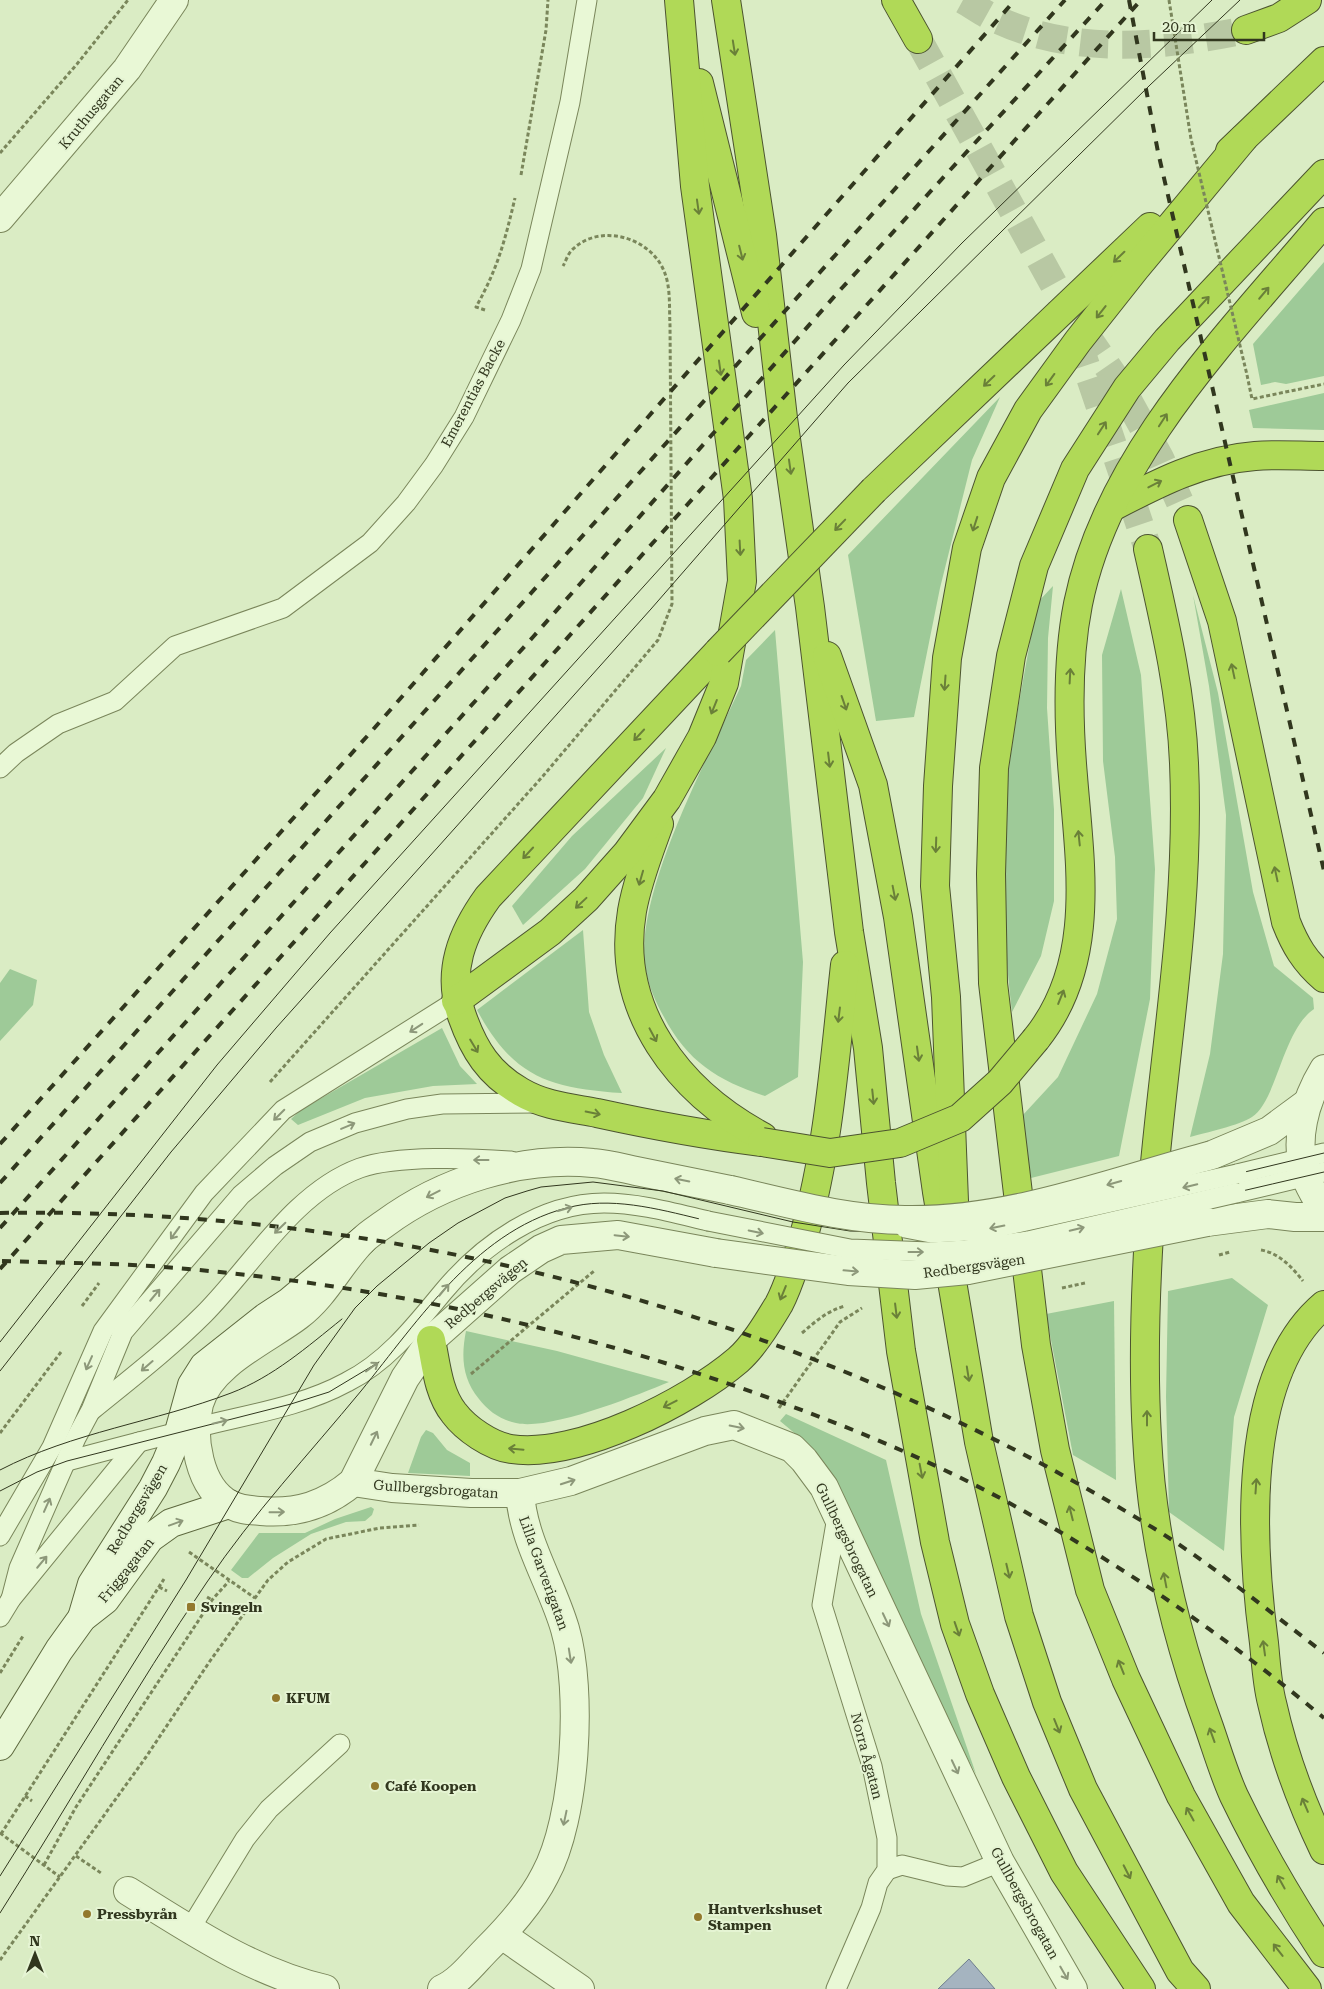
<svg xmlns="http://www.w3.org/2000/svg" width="1324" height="1989" font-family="'Roboto Serif',serif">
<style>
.green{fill:#9eca98}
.water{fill:#a5b4c0;stroke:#6d7d8d}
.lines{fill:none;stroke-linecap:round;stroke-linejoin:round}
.motorway-tunnel{stroke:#b8c8a3;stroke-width:28;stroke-dasharray:28 14;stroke-linecap:butt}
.service-casing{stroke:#7a865b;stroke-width:21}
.minor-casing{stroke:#7a865b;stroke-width:30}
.tertiary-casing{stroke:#7a865b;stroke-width:30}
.secondary-casing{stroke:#5d683e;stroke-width:30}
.motorway-casing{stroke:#4c542f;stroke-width:30}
.path{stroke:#7a865b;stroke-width:3;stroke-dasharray:4 2.5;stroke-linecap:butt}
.service{stroke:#e9f8d6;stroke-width:19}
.minor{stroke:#e9f8d6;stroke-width:28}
.tertiary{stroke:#e9f8d6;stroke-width:28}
.secondary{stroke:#e9f8d6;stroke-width:28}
.motorway{stroke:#b0d957;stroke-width:28}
.tram{stroke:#31371e;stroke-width:1}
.rail{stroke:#31371e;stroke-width:4;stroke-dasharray:9 9;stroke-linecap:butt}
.service-bridge-casing{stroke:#7a865b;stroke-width:21;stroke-linecap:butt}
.tertiary-bridge-casing{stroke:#7a865b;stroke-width:30;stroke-linecap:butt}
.motorway-bridge-casing{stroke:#4c542f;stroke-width:30;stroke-linecap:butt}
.path-bridge{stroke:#7a865b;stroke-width:3;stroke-dasharray:4 2.5;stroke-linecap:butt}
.service-bridge{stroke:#e9f8d6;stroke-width:19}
.tertiary-bridge{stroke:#e9f8d6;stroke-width:28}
.motorway-bridge{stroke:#b0d957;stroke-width:28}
.oneway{stroke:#6a8038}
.oneway2{stroke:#8d987a}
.poi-dot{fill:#93792d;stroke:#e5f4d3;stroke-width:2}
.labels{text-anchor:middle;stroke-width:4;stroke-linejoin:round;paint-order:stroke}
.street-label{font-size:14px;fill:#31371e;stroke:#e5f4d3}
.poi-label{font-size:14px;font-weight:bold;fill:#31371e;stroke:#e5f4d3;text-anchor:start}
</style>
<rect width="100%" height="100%" fill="#daecc4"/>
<g class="green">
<path d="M 1324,262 L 1324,376 L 1286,384 L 1275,382 L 1261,385 L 1253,344 Z"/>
<path d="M 1324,393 L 1324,430 L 1253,428 L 1249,410 Z"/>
<path d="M 1000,397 L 972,460 L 940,588 L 914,717 L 876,721 L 848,555 Z"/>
<path d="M 1053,586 L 1048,638 L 1047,708 L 1054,810 L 1054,901 L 1041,956 L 1012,1012 C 1003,936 999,853 1008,776 C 1015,718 1027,661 1037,603 Z"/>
<path d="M 1121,589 L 1141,675 L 1155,869 L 1150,999 L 1119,1156 L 1027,1179 L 1022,1116 L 1058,1077 L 1097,994 L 1117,919 L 1115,857 L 1103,761 L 1102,655 Z"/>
<path d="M 1193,595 L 1218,693 L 1253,892 L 1274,966 L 1313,998 L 1314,1009 C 1282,1031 1277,1101 1252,1117 C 1240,1125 1205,1133 1190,1137 L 1210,1054 L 1223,954 L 1226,815 L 1209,686 Z"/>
<path d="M 775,630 L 803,962 L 798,1077 L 765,1096 C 718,1081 687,1061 664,1017 C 656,1003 649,987 646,971 C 631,898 710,754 741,686 L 746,660 Z"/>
<path d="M 666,748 L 643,798 L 585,869 L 523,925 L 512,906 L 572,836 Z"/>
<path d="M 583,930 L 589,1012 L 604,1055 L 622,1093 C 549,1088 513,1077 477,1010 Z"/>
<path d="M 10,969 L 37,980 L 33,1005 L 0,1041 L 0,983 Z"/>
<path d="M 442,1028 L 460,1066 L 477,1084 L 433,1086 L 365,1098 L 298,1125 L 291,1119 L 301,1110 Z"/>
<path d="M 1232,1278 L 1268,1305 L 1234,1417 L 1224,1551 L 1169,1512 L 1166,1397 L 1168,1291 Z"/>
<path d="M 1114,1301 L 1116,1480 L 1073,1455 L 1046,1314 Z"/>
<path d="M 466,1331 L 557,1351 L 669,1382 C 635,1396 549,1431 516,1423 C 501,1420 488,1411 479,1399 C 462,1378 461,1356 466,1331 Z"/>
<path d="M 786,1414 L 886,1460 L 921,1614 L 976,1774 L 889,1611 L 814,1458 L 798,1436 L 780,1421 Z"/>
<path d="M 426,1430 L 433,1433 L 447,1450 L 470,1463 L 470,1476 L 408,1473 L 421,1437 Z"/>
<path d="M 371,1507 L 374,1509 L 372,1515 L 365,1521 L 346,1522 L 311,1534 L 273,1558 L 248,1578 L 242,1578 L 231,1570 L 259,1533 L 305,1533 L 335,1519 Z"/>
</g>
<path class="water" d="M 969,1959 L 995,1989 L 938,1989 Z"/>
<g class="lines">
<g class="motorway-tunnel">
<path d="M 963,0 C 974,6 984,14 996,19 C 1074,56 1164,47 1246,30"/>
<path d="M 918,39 L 1064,303 L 1118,382 L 1160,458 L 1188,520"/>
<path d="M 1077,339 L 1148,549"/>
</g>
<g class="service-casing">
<g id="service">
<path d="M 0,768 L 16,753 L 58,724 L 115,701 L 175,646 L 283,608 L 370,543 L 406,503 L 434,465 L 464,417 L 511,320 L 531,269 L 570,102 L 587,0"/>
<path d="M 1237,1174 L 1324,1153"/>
<path d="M 1236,1193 L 1324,1172"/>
<path d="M 92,1410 C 130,1379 169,1349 204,1314 C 251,1267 294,1192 360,1168 C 397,1155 471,1158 511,1161"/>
<path d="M 67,1461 C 112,1449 157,1437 203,1426 C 251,1414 303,1406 347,1382 C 387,1362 415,1326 443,1292 C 482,1245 541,1203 604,1203 C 639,1203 674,1213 708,1221"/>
<path d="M 0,1536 L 52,1447 L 103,1331 L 204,1193 L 283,1110 L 456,1001"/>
<path d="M 11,1599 L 19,1568 L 76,1438 L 91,1410 L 123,1332 L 241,1195 L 275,1166 L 310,1142 L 355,1123 L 407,1109 L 442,1104 L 536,1103"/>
<path d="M 0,1617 L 11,1599 L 139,1442"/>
<path d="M 887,1870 L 902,1865 L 947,1876 L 963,1877 L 1000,1862"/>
<path d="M 190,1929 L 245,1839 L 269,1809 L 340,1744"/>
<path d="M 836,1989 L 871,1908 L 878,1883 L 887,1870 L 887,1838 L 872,1766 L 822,1605 L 837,1517"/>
</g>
</g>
<g class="minor-casing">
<g id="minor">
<path d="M 0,218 L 127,69 L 174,0"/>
<path d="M 353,1482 L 392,1488 L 471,1493 L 520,1493 L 571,1481 L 705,1431 L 734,1425 L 792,1448 L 804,1460 L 824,1487 L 1000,1862 L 1073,1989"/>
<path d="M 128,1891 C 191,1930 252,1972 325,1989"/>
<path d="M 502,1935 L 580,1989"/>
<path d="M 442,1989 C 459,1982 474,1962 487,1949 C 509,1927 531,1903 545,1875 C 576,1819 583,1691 565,1629 C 552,1584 523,1541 520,1493"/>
</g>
</g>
<g class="tertiary-casing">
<g id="tertiary">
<path d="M 1324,1069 C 1305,1100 1293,1141 1306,1177 C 1310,1189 1318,1200 1324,1211"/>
<path d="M 1212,1155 L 1269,1131 L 1307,1103"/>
<path d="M 1207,1222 L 1268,1214 L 1295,1217 L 1324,1217"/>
<path d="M 716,1253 L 618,1235 L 561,1240 L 541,1249 L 510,1270 L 431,1340 L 405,1378 L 353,1482 C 326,1505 297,1514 261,1511 C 250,1510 241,1510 231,1505 C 198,1488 191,1436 199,1404 C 210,1364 268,1339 298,1316 C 326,1295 339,1264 363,1240 C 369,1234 377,1229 384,1224 C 442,1181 520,1156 593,1163 C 607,1164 622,1168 636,1171 C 667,1177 699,1184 730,1190"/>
</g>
</g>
<g class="secondary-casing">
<g id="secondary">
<path d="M 82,1618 L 92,1584 L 153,1488 L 166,1463 L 179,1432 L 192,1385 L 204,1366 L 266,1317 L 289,1302 L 363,1240"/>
<path d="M 0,1746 L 59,1650 L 82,1618 L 105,1600 L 150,1538 L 171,1523 L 229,1504"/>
</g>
</g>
<g class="motorway-casing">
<g id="motorway">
<path d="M 726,0 L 762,235 L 783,418 L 810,607 L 849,932 L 868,1048 L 881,1183 L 901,1351 L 935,1542 L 955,1624 L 980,1694 L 1016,1777 L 1064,1872 L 1141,1989"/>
<path d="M 896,0 L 918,39"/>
<path d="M 1246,30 L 1279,18 L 1307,0"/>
<path d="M 699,83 L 756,313"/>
<path d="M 1230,151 L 1324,61"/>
<path d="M 874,490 L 1150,227"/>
<path d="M 1112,507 C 1158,483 1202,460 1255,456 C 1278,454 1301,456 1324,456"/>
<path d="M 1188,520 L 1222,621 L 1286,922 C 1295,945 1305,962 1324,978"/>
<path d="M 1148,549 C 1164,620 1181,690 1184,763 C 1191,921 1159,1077 1149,1234 C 1145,1301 1143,1370 1147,1437 C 1152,1537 1175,1634 1209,1727 C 1217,1750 1224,1774 1234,1796 C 1260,1850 1291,1903 1324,1953"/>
<path d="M 718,652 L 488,897 C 462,933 446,972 462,1016 C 474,1050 489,1074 521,1092 C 545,1106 571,1108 597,1113 C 652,1125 706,1135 762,1142"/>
<path d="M 827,656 L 873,785 L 898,917 L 937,1192 L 979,1442 L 1019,1616 L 1047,1702 L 1083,1789 L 1180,1971 L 1196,1989"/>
<path d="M 659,824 C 649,852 637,882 632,911 C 615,1011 679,1092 763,1137"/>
<path d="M 456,1001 L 550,932 L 586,899 L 627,853 L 667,799 L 702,737 L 724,683 L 742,581 L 738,499 L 695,186 L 679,0"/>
<path d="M 1036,1039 C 1097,963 1080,865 1073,776 C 1068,719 1067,660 1078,604 C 1108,455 1230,334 1324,222"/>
<path d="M 954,1201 L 946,997 L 935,886 L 938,786 L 947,658 L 967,548 L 991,478 L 1028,410 L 1078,341 L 1135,269 L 1243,139"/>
<path d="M 1324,1305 C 1240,1376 1251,1545 1264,1643 C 1266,1663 1267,1684 1272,1703 C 1283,1753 1302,1804 1324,1850"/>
<path d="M 431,1340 C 436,1364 438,1393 454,1413 C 466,1429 491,1446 511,1449 C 577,1459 689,1402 738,1360 C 754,1346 768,1322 779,1304 C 790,1283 797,1258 804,1235 C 829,1148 835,1055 845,965"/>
<path d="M 1307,1989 L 1241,1903 L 1181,1796 L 1126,1679 L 1090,1590 L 1055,1450 L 1036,1345 L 993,983 L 991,874 L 994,768 L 1011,656 L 1034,566 L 1075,469 L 1127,388 L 1167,340 L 1324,174"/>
</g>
</g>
<g class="path">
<path d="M 0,153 L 77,64 L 128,0"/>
<path d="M 521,175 L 546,30 L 548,0"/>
<path d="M 485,310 L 476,307 C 498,268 505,240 515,198"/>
<path d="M 1247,375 L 1252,399 L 1324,384"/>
<path d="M 270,1082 L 543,776 L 658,640 L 672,604 L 670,325 C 669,308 671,287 664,271 C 650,237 600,223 573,249 C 568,253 566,261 563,266"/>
<path d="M 1261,1250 C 1279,1253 1292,1267 1303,1281"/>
<path d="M 82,1306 L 99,1283"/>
<path d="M 802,1333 C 816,1321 827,1311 845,1306"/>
<path d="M 471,1374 L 594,1271"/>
<path d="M 779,1408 L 840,1322 L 862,1308"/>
<path d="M 0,1433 L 61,1352"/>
<path d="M 189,1552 L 255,1598"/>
<path d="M 159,1587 L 167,1591"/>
<path d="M 207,1597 L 212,1600"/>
<path d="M 0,1673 L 23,1636"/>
<path d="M 25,1796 L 32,1801"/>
<path d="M 0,1833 L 60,1877"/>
<path d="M 1,1834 L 164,1579"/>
<path d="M 76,1856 L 101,1873"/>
<path d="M 44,1865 L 76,1807 L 212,1600 L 229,1581"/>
<path d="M 0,1960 L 146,1757 L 210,1661 L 268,1580 L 288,1562 L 326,1539 L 380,1528 L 419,1525"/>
</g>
<use href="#service" class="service"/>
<use href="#minor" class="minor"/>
<use href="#tertiary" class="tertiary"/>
<use href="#secondary" class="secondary"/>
<use href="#motorway" class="motorway"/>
<g class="tram">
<path d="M 0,1342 L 217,1065 L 330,933 L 844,365 L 962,243 L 1212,0"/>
<path d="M 0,1371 L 171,1152 L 276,1028 L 651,609 L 848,383 L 1150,85 L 1240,0"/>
<path d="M 0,1470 C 73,1432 155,1422 231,1393 C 273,1377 307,1347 342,1319"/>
<path d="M 0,1491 L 37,1472 L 67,1461 L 291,1404 L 329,1392 L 379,1362"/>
<path d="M 0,1876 L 186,1580 L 314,1365 L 355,1308 L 377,1286 L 429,1243 L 458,1223 L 505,1198 L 527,1191 L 541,1187 L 593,1182 L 663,1191 L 793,1222 L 850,1231 L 931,1233 L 986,1230 L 1178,1188 L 1324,1153"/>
<path d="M 0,1913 C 70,1803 134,1689 207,1582 C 253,1514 309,1454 361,1391 C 419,1320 479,1226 575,1206 C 618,1197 666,1211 708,1221 C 769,1235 830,1250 892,1252 C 969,1255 1043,1237 1118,1220 C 1186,1204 1255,1188 1324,1172"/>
</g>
<g class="rail">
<path d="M 1129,0 L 1158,152 L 1324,871"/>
<path d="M 0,1144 L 370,733 L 1015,0"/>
<path d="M 0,1183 L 1065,0"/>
<path d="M 0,1213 C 406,1206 819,1319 1163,1534 C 1219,1570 1271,1613 1324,1653"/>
<path d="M 0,1228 L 533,637 L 841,289 L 1106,0"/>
<path d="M 2,1261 C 64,1263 127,1263 188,1269 C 394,1287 595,1333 788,1405 C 873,1436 958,1473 1036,1518 C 1138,1576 1234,1643 1324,1718"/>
<path d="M 0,1269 L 1141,0"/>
</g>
<g class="service-bridge-casing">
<g id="service-bridge">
<path d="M 708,1221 L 850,1249 L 930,1252 L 966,1250 L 1028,1241 L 1236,1193"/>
<path d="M 905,1228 L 931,1233 L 986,1230 L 1237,1174"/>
</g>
</g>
<g class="tertiary-bridge-casing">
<g id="tertiary-bridge">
<path d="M 730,1190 C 788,1203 846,1220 905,1220 C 1010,1222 1111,1182 1212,1155"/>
<path d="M 716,1253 L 848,1271 L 915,1275 L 968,1270 L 1207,1222"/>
</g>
</g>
<g class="motorway-bridge-casing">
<g id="motorway-bridge">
<path d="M 718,652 L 874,490"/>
<path d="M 762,1142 L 830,1153 L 900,1143 L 960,1118 L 1000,1082 L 1036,1039"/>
</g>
</g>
<g class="path-bridge">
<path d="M 1169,0 L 1191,139 L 1247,375"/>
<path d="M 1219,1255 L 1230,1252"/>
<path d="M 1062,1288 L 1085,1283"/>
</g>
<use href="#service-bridge" class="service-bridge"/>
<use href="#tertiary-bridge" class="tertiary-bridge"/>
<use href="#motorway-bridge" class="motorway-bridge"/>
</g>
<defs><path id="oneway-shaft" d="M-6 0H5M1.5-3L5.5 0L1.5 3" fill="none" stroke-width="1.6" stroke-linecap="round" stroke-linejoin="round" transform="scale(1.25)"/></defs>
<g class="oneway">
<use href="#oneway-shaft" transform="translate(734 48) rotate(81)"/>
<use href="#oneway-shaft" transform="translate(698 207) rotate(82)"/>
<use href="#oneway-shaft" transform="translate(741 253) rotate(76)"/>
<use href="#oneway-shaft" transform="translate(1119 257) rotate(136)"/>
<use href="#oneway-shaft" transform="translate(1264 293) rotate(-50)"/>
<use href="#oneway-shaft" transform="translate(1204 302) rotate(-47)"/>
<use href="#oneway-shaft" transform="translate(1101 312) rotate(128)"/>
<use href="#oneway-shaft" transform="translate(720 368) rotate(82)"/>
<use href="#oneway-shaft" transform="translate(1050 380) rotate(126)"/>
<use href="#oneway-shaft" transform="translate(989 381) rotate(136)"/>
<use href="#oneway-shaft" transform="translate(1163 420) rotate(-57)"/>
<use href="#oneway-shaft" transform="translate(1102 428) rotate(-57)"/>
<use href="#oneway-shaft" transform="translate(790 467) rotate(82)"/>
<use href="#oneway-shaft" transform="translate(1155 484) rotate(-27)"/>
<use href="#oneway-shaft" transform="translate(975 524) rotate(108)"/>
<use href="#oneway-shaft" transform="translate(840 525) rotate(134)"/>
<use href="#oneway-shaft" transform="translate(740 548) rotate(87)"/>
<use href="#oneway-shaft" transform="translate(1233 671) rotate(-102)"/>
<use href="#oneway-shaft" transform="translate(1070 676) rotate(-87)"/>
<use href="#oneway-shaft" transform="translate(945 683) rotate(94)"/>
<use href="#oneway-shaft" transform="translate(844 703) rotate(71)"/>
<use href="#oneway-shaft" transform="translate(714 707) rotate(112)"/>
<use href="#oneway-shaft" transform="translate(639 735) rotate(133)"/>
<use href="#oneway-shaft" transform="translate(829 760) rotate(83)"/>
<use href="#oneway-shaft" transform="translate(1079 838) rotate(-96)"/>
<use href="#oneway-shaft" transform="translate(936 845) rotate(92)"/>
<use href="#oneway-shaft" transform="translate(528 853) rotate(133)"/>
<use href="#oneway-shaft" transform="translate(1276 874) rotate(-102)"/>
<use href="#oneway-shaft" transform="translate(641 878) rotate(106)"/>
<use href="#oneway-shaft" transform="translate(894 893) rotate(79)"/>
<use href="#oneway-shaft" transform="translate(581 903) rotate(137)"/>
<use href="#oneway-shaft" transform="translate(1061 997) rotate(-68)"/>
<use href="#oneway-shaft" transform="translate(839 1015) rotate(97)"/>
<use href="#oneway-shaft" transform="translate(653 1035) rotate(62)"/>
<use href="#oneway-shaft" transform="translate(474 1046) rotate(59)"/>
<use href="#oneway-shaft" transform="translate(918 1054) rotate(82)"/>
<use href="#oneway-shaft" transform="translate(873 1097) rotate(84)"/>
<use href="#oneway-shaft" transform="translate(593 1113) rotate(11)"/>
<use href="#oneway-shaft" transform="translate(783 1293) rotate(112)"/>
<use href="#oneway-shaft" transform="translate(896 1311) rotate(83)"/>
<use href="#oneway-shaft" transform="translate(968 1374) rotate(81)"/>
<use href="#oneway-shaft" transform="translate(670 1404) rotate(153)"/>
<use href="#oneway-shaft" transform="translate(1147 1418) rotate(-90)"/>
<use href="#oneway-shaft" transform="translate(516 1449) rotate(-175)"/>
<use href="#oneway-shaft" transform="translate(921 1471) rotate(79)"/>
<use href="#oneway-shaft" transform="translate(1256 1486) rotate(-86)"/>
<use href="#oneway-shaft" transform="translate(1071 1513) rotate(-104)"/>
<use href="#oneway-shaft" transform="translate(1008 1571) rotate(77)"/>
<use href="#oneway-shaft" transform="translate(1165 1580) rotate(-101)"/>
<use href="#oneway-shaft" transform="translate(957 1629) rotate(71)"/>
<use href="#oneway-shaft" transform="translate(1264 1648) rotate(-98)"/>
<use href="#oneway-shaft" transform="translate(1121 1667) rotate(-112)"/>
<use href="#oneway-shaft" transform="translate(1057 1726) rotate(68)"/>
<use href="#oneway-shaft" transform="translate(1212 1735) rotate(-110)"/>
<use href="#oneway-shaft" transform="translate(1305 1805) rotate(-113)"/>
<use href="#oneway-shaft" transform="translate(1190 1814) rotate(-119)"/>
<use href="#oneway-shaft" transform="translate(1127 1872) rotate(63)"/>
<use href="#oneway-shaft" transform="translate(1281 1882) rotate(-119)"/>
<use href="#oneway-shaft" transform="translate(1278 1950) rotate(-128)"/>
</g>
<g class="oneway2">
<use href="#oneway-shaft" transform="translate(416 1028) rotate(147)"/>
<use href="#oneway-shaft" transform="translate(279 1115) rotate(135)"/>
<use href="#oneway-shaft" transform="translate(348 1126) rotate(-23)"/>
<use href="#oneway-shaft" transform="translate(481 1160) rotate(180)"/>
<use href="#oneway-shaft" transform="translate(682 1180) rotate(-169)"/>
<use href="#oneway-shaft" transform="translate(1114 1183) rotate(164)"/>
<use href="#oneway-shaft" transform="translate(1190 1186) rotate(166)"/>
<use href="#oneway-shaft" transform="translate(433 1194) rotate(153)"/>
<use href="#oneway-shaft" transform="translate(565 1209) rotate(-16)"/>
<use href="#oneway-shaft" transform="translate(997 1227) rotate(169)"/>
<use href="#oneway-shaft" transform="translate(280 1228) rotate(136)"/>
<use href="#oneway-shaft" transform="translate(1077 1229) rotate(-13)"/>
<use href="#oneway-shaft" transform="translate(756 1232) rotate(12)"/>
<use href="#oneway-shaft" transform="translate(175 1233) rotate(126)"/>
<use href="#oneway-shaft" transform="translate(622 1236) rotate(6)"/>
<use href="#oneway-shaft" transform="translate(916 1252)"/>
<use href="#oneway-shaft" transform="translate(851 1271) rotate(5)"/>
<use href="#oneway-shaft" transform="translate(444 1290) rotate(-50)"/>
<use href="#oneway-shaft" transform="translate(155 1295) rotate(-50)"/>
<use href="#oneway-shaft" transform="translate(89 1363) rotate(114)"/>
<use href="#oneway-shaft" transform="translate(147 1366) rotate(139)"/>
<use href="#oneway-shaft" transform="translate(372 1367) rotate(-36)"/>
<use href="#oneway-shaft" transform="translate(220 1422) rotate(-13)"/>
<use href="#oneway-shaft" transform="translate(737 1427) rotate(11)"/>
<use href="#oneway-shaft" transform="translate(374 1438) rotate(-64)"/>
<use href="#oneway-shaft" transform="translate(568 1482) rotate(-18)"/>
<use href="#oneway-shaft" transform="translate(47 1505) rotate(-66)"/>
<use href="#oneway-shaft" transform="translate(277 1512) rotate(-1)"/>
<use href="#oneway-shaft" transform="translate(176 1523) rotate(-20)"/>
<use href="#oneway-shaft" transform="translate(42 1562) rotate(-50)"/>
<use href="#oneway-shaft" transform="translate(886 1620) rotate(65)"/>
<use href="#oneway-shaft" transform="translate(570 1656) rotate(81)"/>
<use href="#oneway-shaft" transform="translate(955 1767) rotate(65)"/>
<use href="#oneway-shaft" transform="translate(565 1818) rotate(102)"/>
<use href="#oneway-shaft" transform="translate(1064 1973) rotate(60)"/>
</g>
<g class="poi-dot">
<rect x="186" y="1602" width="10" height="10" rx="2.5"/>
<circle cx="276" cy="1698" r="5"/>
<circle cx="375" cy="1786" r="5"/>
<circle cx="87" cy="1914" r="5"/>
<circle cx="698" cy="1917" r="5"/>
</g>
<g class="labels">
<g class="street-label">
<text transform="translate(91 112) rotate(-50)" y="5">Kruthusgatan</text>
<text transform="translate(473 393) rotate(-62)" y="5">Emerentias Backe</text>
<text transform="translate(974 1266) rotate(-8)" y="5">Redbergsvägen</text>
<text transform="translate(486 1293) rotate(-40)" y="5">Redbergsvägen</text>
<text transform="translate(436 1489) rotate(4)" y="5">Gullbergsbrogatan</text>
<text transform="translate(137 1509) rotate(-59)" y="5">Redbergsvägen</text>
<text transform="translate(847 1540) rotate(64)" y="5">Gullbergsbrogatan</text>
<text transform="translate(126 1570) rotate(-51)" y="5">Friggagatan</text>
<text transform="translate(544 1573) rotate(70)" y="5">Lilla Garverigatan</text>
<text transform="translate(867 1756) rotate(75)" y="5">Norra Ågatan</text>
<text transform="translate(1025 1903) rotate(61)" y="5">Gullbergsbrogatan</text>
</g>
<g class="poi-label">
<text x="201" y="1612">Svingeln</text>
<text x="286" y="1703">KFUM</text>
<text x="385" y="1791">Café Koopen</text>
<text x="708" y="1914">Hantverkshuset<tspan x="708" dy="16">Stampen</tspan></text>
<text x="97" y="1919">Pressbyrån</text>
</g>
</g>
<g transform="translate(35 1954)" stroke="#e5f4d3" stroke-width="4" paint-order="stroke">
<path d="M0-4L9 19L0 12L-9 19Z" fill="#31371e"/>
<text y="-8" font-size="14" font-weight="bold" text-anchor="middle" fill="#31371e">N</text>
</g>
<path d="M1154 32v8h110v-8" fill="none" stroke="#31371e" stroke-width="2.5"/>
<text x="1162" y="32" font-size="15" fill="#31371e" stroke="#e5f4d3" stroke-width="4" paint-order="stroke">20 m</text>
</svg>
